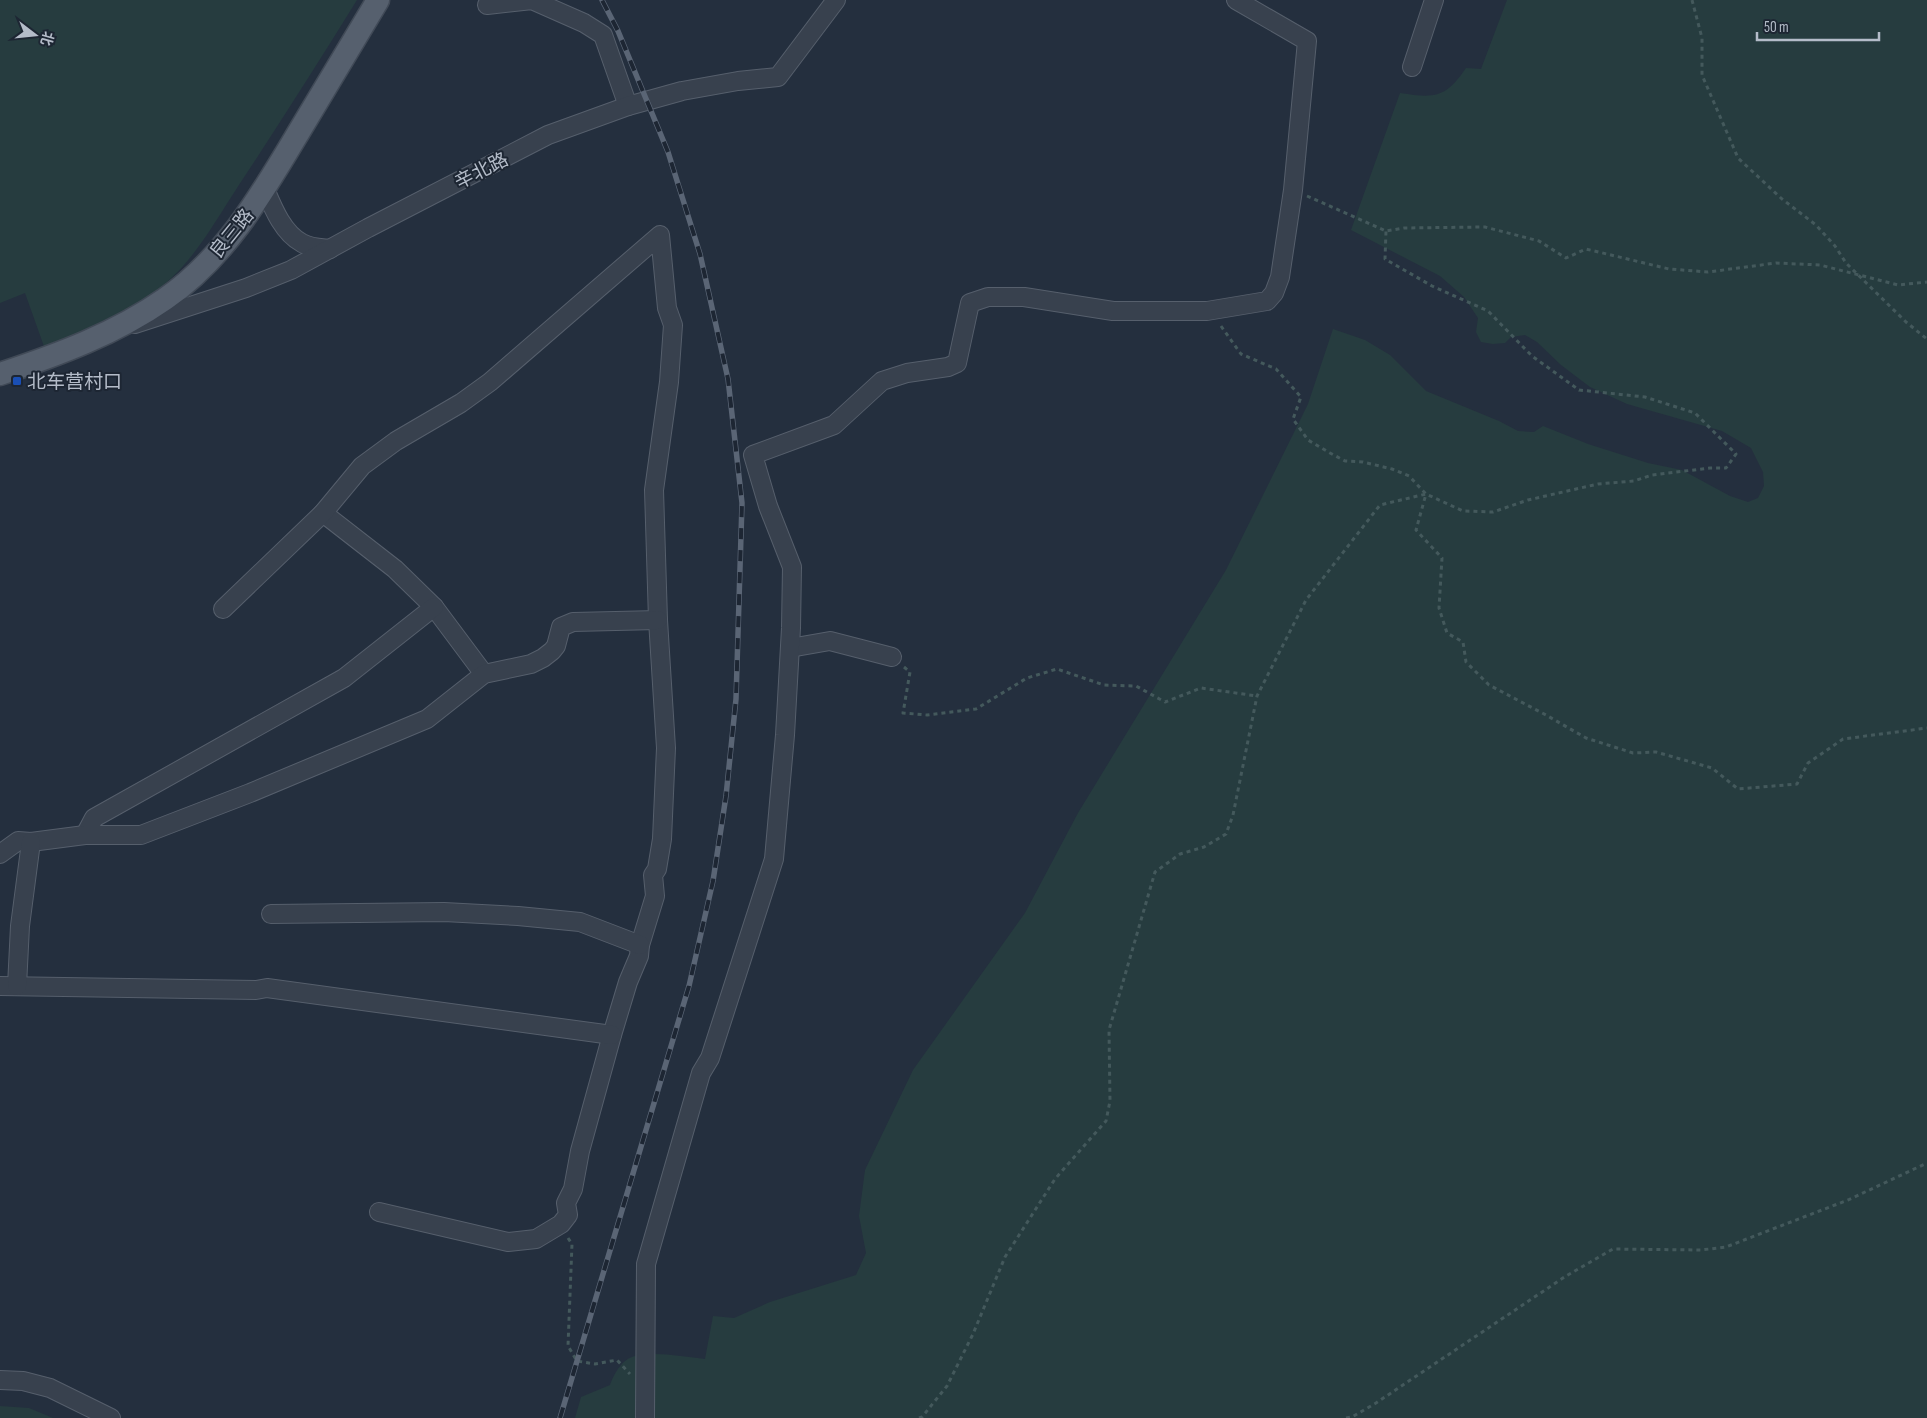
<svg xmlns="http://www.w3.org/2000/svg" width="1927" height="1418" font-family="'Sofia Sans Condensed','Noto Sans SC',sans-serif">
<style>
.green{fill:#263c3f}
.lines{fill:none;stroke-linecap:round;stroke-linejoin:round}
.minor-casing{stroke:#565f6c;stroke-width:20}
.major-casing{stroke:#414a57;stroke-width:25}
.path{stroke:#44595c;stroke-width:3;stroke-dasharray:4 4;stroke-linecap:butt}
.minor{stroke:#38414e;stroke-width:18}
.major{stroke:#56606e;stroke-width:22}
.rail-casing{stroke:#5a6575;stroke-width:5.5}
.rail{stroke:#1d2633;stroke-width:4;stroke-dasharray:11;stroke-linecap:butt}
.transit-dot{fill:#1a4fb4;stroke:#1d2633;stroke-width:2}
.labels{text-anchor:middle;stroke-width:4;stroke-linejoin:round;paint-order:stroke}
.street-label{font-size:19px;fill:#b4bcc9;stroke:#1d2633}
.poi-label{font-size:19px;fill:#b4bcc9;stroke:#1d2633;text-anchor:start}
</style>
<rect width="100%" height="100%" fill="#242f3e"/>
<g class="green">
<path d="M 0,0 L 357,0 C 318,63 278,126 237,188 C 216,220 196,257 167,282 C 131,313 88,331 46,352 L 25,293 L 0,303 Z"/>
<path d="M 1507,0 L 1927,0 L 1927,1418 L 575,1418 L 581,1397 L 610,1385 C 614,1374 622,1359 635,1356 C 655,1351 685,1357 705,1359 L 713,1316 L 734,1318 L 770,1302 L 856,1275 L 866,1253 L 859,1216 L 865,1170 L 913,1070 L 1025,913 L 1078,813 L 1226,570 L 1308,404 L 1333,329 L 1365,340 L 1390,355 L 1426,391 L 1499,421 L 1518,431 L 1534,432 L 1543,426 L 1588,444 L 1648,463 L 1682,470 L 1730,496 L 1748,502 L 1758,498 L 1764,486 L 1763,472 L 1751,448 L 1722,431 L 1627,404 L 1590,387 L 1561,365 L 1537,342 L 1525,335 L 1511,337 L 1505,343 L 1493,344 L 1481,342 L 1476,332 L 1478,318 L 1464,297 L 1440,276 L 1351,230 L 1400,93 C 1434,98 1445,99 1466,68 L 1481,69 Z"/>
<path d="M 0,1406 L 29,1408 L 53,1418 L 0,1418 Z"/>
</g>
<g class="lines">
<g class="minor-casing">
<g id="minor">
<path d="M 487,5 L 532,0 L 584,23 L 603,35 L 628,106"/>
<path d="M 1412,67 L 1434,0"/>
<path d="M 265,189 C 273,208 283,233 302,243 C 310,248 321,248 330,249"/>
<path d="M 135,324 L 246,288 L 291,270 L 368,228 L 548,135 L 628,106 L 682,91 L 738,81 L 778,77 L 836,0"/>
<path d="M 323,513 L 395,569 L 434,607 L 484,674"/>
<path d="M 223,609 L 323,513 L 362,466 L 396,441 L 461,403 L 490,382 L 660,235 L 667,308 L 673,325 L 669,382 L 654,490 L 658,620 L 666,748 L 662,839 L 657,869 L 653,875 L 655,896 L 640,945 L 639,956 L 628,982 L 612,1035 L 580,1151 L 573,1189 L 566,1203 L 568,1215 L 561,1224 L 536,1239 L 508,1242 L 379,1212"/>
<path d="M 790,648 L 830,641 L 892,657"/>
<path d="M 85,835 L 94,818 L 344,678 L 434,607"/>
<path d="M 0,854 L 18,841 L 31,842 L 85,835 L 141,835 L 250,793 L 427,719 L 484,674 L 531,664 L 543,658 L 552,651 L 556,646 L 561,627 L 573,622 L 658,620"/>
<path d="M 271,914 L 444,912 L 518,916 L 580,922 L 640,945"/>
<path d="M 0,986 L 256,990 L 267,988 L 612,1035"/>
<path d="M 17,986 L 20,926 L 31,842"/>
<path d="M 0,1380 L 23,1381 L 50,1388 L 111,1418"/>
<path d="M 645,1418 L 646,1264 L 701,1073 L 710,1058 L 774,859 L 785,735 L 791,628 L 792,567 L 768,506 L 753,455 L 834,425 L 882,381 L 907,373 L 948,367 L 957,363 L 970,303 L 988,297 L 1024,297 L 1113,311 L 1207,311 L 1267,301 L 1274,293 L 1280,277 L 1293,190 L 1307,41 L 1236,0"/>
</g>
</g>
<g class="major-casing">
<path id="major" d="M 0,374 C 57,355 115,334 165,299 C 226,257 263,192 300,130 C 326,86 352,43 378,0"/>
</g>
<g class="path">
<path d="M 1692,0 L 1702,38 L 1702,75 L 1738,158 L 1782,199 L 1816,225 L 1835,246 L 1846,263 L 1906,322 L 1927,339"/>
<path d="M 1307,196 L 1386,231 L 1404,228 L 1485,227 L 1539,241 L 1566,258 L 1586,249 L 1669,269 L 1708,272 L 1776,263 L 1820,265 L 1898,285 L 1927,282"/>
<path d="M 1221,326 L 1241,354 L 1276,369 L 1301,397 L 1293,419 L 1308,440 L 1330,453 L 1345,461 L 1363,462 L 1392,469 L 1409,476 L 1426,494 L 1416,530 L 1442,558 L 1439,608 L 1447,633 L 1463,642 L 1466,662 L 1489,685 L 1546,715 L 1586,738 L 1633,753 L 1656,752 L 1712,768 L 1738,789 L 1797,784 L 1808,763 L 1843,739 L 1927,728"/>
<path d="M 904,667 L 910,672 L 903,713 L 927,715 L 976,709 L 1027,678 L 1057,669 L 1104,685 L 1136,686 L 1165,702 L 1201,688 L 1257,696"/>
<path d="M 568,1238 L 572,1244 L 568,1346 L 577,1361 L 595,1364 L 617,1360 L 630,1374"/>
<path d="M 919,1418 L 922,1417 L 947,1386 L 973,1334 L 1005,1257 L 1055,1179 L 1106,1121 L 1110,1101 L 1109,1030 L 1155,872 L 1180,854 L 1204,847 L 1226,834 L 1233,815 L 1257,696 L 1306,600 L 1380,505 L 1426,494 L 1463,511 L 1493,512 L 1528,500 L 1598,484 L 1634,481 L 1652,475 L 1710,468 L 1726,468 L 1736,454 L 1695,413 L 1645,397 L 1579,390 L 1532,356 L 1488,311 L 1432,286 L 1385,259 L 1386,231"/>
<path d="M 1346,1418 L 1352,1417 L 1376,1403 L 1566,1276 L 1613,1249 L 1701,1250 L 1726,1247 L 1848,1200 L 1927,1163"/>
</g>
<use href="#minor" class="minor"/>
<use href="#major" class="major"/>
<g class="rail-casing">
<path id="rail" d="M 560,1418 L 689,986 L 713,881 L 726,796 L 736,699 L 742,503 L 728,379 L 700,254 L 668,152 L 618,31 L 602,0"/>
</g>
<use href="#rail" class="rail"/>
</g>
<rect class="transit-dot" x="12" y="376" width="10" height="10" rx="2.5"/>
<g class="labels">
<g class="street-label">
<text transform="translate(481 170) rotate(-27)" y="7">辛北路</text>
<text transform="translate(231 233) rotate(-51)" y="7">良三路</text>
</g>
<g class="poi-label">
<text x="27" y="388">北车营村口</text>
</g>
</g>
<g transform="translate(35 35) rotate(106)" stroke="#1d2633" stroke-width="4" paint-order="stroke">
<path d="M0-4L9 19L0 12L-9 19Z" fill="#b4bcc9"/>
<text y="-8" font-size="14" font-weight="bold" text-anchor="middle" fill="#b4bcc9">北</text>
</g>
<path d="M1757 32v8h122v-8" fill="none" stroke="#b4bcc9" stroke-width="2.5"/>
<text x="1764" y="32" font-size="15" fill="#b4bcc9" stroke="#1d2633" stroke-width="4" paint-order="stroke">50 m</text>
</svg>
